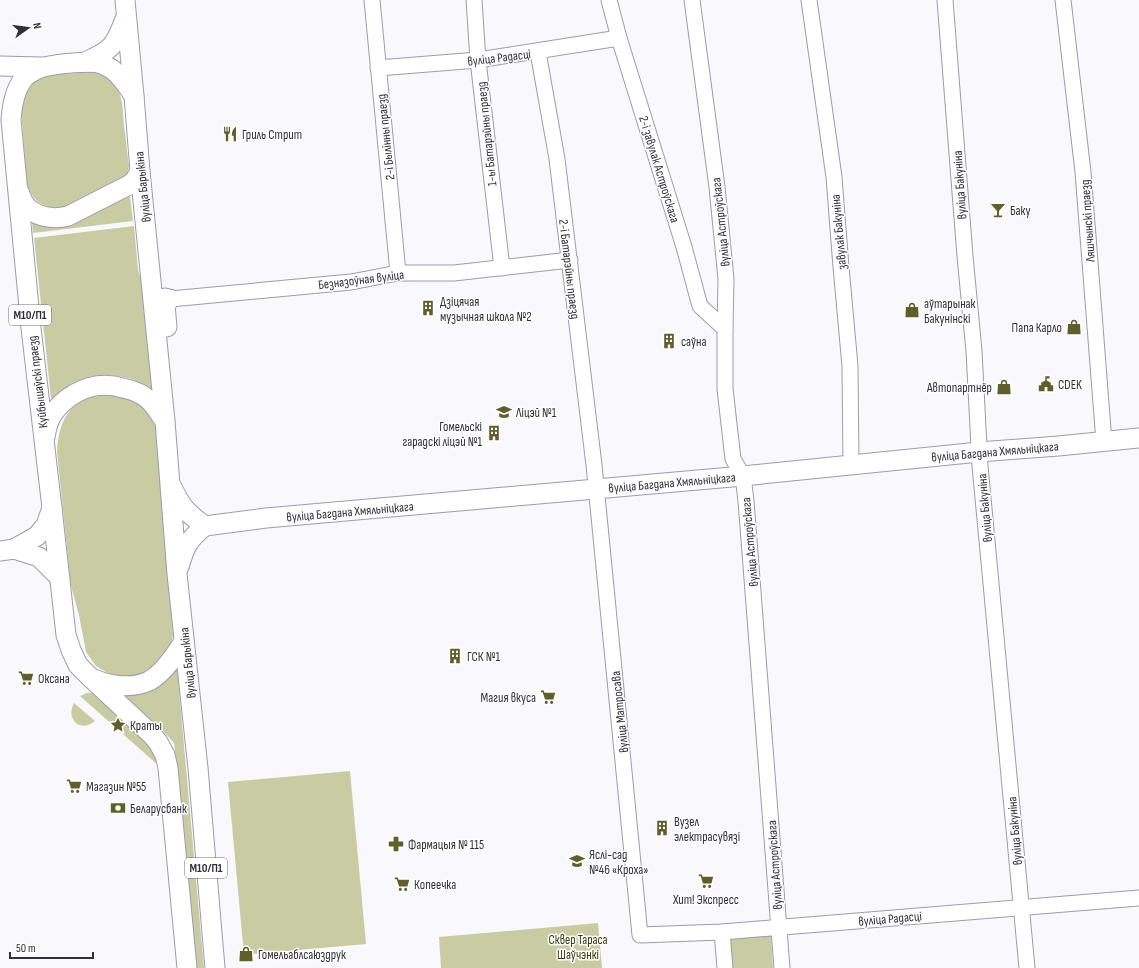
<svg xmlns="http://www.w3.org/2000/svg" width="1139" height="968" font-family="'Sofia Sans Condensed',sans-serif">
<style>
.green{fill:#c9cba3}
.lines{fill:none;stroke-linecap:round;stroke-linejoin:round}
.minor-casing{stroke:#9a9cae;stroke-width:17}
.major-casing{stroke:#9a9cae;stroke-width:21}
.minor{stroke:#fff;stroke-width:15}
.major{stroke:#fff;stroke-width:19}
.labels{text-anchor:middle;stroke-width:3;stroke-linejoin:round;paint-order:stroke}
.shield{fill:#fff;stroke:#6e6f74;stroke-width:1}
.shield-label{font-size:12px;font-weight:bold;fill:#303138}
.street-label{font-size:13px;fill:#303138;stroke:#fff}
.poi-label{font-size:13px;fill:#303138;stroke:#fff;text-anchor:start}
.park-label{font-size:13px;fill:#3a3a0c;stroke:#fff}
</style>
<rect width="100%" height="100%" fill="#f9f9fd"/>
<g class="green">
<path d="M 92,72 C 123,79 122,99 124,126 C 126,139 127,153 129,166 L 128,173 L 121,179 L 65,207 C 45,210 32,202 27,183 L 21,110 L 25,94 L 35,80 L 47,75 Z"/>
<path d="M 128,196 L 130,197 L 133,221 L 33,233 L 32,223 L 32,221 C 47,227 53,228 68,225 Z"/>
<path d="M 134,226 L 138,270 L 144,287 L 153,388 L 152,390 C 129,372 89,369 65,388 C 61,392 57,396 54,399 L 51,398 L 34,238 Z"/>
<path d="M 98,395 C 120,395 143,399 153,420 C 156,425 156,431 158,436 L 173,636 L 169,652 L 156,666 L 141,675 L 124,676 L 111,675 L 96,666 L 86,652 L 79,615 L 71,586 L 57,452 C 59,422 67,403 98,395 Z"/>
<path d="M 177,667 L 204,968 L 196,968 L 175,752 L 174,743 L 165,733 L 124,695 C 149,693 162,687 177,667 Z"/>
<path d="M 87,693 L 92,693 L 142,736 L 151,746 L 157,757 L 159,766 L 80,696 Z"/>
<path d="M 74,703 L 95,721 C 81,733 65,720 74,703 Z"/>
<path d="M 350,771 L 366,944 L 244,955 L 228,782 Z"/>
<path d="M 598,923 L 602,968 L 441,968 L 439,937 Z"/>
<path d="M 771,933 L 773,968 L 732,968 L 729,938 Z"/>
</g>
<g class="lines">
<g class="minor-casing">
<g id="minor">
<path d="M 372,0 L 398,273"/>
<path d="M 474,0 L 478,60 L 502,268"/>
<path d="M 609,0 L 619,38 L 684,247 L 700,306 L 725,329"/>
<path d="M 692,0 L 717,187 L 726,279 L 725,329 L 725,389 L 733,459 L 743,476 L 746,501 L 782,968"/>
<path d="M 809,0 L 834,177 L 841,267 L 850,366 L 851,465"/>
<path d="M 945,0 L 965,256 L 974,351 L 980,466 L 1027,968"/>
<path d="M 1063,0 L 1083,172 L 1104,442"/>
<path d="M 538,52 L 557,159 L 594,465 L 640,935 L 722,932 L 1139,898"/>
<path d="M 378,68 L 478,60 L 619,38"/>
<path d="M 160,297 L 165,296 L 170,299 L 351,282 L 398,273 L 454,273 L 570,260"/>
<path d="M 722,932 L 725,968"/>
</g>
</g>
<g class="major-casing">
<g id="major">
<path d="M 125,0 L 134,96 L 140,171 L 165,421 L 177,574 L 198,768 L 215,968"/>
<path d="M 85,62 C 112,50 115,46 125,19"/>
<path d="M 0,66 L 41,67"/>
<path d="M 134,96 C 128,87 122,77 113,70 C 110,68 106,66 102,64 C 90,60 57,64 44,67 C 39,68 29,73 25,77 C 15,88 12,106 11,120 L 31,328 L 52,508 L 66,635 L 71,650 L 78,665 L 89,676 L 151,734 L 158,742 L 165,755 L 168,768 L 187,968"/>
<path d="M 19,191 C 20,195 22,199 24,203 C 33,217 53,220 68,216 L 129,185 L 135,180 L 140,171"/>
<path d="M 167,327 L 165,305 L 170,299"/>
<path d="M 45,437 C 46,431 47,425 50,419 C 52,414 57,408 61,404 C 78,388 100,381 123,388 C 133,390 143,394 150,401 C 156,407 160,415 165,421"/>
<path d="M 172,487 C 181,507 188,514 205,526"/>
<path d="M 205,526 L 266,518 L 743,476 L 979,452 L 1058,446 L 1139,438"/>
<path d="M 14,549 L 37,536 L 46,525 L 52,508"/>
<path d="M 0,551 L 14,549 L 39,557 L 60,578"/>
<path d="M 179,567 C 185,546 188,540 205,526"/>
<path d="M 94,679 C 110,686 132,689 149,681 C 164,673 176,654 184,641"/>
</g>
</g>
<use href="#minor" class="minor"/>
<use href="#major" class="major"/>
</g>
<defs>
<g id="restaurant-bare" transform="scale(1.2)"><path d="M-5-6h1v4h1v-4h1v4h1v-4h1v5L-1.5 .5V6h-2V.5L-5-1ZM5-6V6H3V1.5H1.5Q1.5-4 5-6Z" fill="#5f5f2c" stroke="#fff" stroke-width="2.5" paint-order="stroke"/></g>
<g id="bar-bare" transform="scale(1.2)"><path d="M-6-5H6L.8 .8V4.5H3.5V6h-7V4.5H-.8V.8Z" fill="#5f5f2c" stroke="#fff" stroke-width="2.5" paint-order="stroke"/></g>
<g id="building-bare" transform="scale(1.2)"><path d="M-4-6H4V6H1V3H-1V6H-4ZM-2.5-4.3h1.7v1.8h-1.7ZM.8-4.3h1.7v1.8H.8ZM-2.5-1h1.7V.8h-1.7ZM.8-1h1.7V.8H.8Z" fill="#5f5f2c" stroke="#fff" stroke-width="2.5" paint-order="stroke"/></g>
<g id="shop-bare" transform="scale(1.2)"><path d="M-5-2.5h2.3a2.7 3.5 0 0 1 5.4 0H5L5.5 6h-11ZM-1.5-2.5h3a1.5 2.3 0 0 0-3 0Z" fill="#5f5f2c" stroke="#fff" stroke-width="2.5" paint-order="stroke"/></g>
<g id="civic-bare" transform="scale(1.2)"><path d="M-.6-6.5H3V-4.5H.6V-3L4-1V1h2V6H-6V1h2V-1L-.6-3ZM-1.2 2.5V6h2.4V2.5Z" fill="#5f5f2c" stroke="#fff" stroke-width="2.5" paint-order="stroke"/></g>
<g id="school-bare" transform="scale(1.2)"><path d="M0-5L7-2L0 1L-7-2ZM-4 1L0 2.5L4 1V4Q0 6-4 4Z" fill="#5f5f2c" stroke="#fff" stroke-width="2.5" paint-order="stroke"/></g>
<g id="supermarket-bare" transform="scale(1.2)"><path d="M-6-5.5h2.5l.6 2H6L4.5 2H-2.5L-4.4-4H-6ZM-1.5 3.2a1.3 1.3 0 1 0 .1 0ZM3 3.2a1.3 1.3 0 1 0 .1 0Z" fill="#5f5f2c" stroke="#fff" stroke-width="2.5" paint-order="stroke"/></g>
<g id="sight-bare" transform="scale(1.2)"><path d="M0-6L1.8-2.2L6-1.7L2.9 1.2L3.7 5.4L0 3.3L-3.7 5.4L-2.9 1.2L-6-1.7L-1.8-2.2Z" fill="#5f5f2c" stroke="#fff" stroke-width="2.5" paint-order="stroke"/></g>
<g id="bank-bare" transform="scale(1.2)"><path d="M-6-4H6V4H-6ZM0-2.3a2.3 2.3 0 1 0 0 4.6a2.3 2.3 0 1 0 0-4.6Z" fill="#5f5f2c" stroke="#fff" stroke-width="2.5" paint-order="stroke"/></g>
<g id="pharmacy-bare" transform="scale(1.2)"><path d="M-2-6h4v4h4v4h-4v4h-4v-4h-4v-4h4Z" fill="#5f5f2c" stroke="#fff" stroke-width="2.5" paint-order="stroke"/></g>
</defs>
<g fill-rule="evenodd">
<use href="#restaurant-bare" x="230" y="134"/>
<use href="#bar-bare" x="998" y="210"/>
<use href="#building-bare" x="428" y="308"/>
<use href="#shop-bare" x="912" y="310"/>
<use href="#shop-bare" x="1074" y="327"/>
<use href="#building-bare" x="669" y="341"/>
<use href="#civic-bare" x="1046" y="384"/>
<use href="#shop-bare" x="1004" y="387"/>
<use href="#school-bare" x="504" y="412"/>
<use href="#building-bare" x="494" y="433"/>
<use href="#building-bare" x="455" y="656"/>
<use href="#supermarket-bare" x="26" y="678"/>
<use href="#supermarket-bare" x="548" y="697"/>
<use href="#sight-bare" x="118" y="725"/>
<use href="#supermarket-bare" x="74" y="786"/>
<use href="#bank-bare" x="118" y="808"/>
<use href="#building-bare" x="662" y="828"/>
<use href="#pharmacy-bare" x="396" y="844"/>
<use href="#school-bare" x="577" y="861"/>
<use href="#supermarket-bare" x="706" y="881"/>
<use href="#supermarket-bare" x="402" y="884"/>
<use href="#shop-bare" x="246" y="954"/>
</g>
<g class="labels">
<g class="shield">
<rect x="9" y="305" width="42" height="20" rx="3"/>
<rect x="185" y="858" width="42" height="20" rx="3"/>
</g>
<g class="shield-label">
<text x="30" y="319">М10/П1</text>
<text x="206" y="872">М10/П1</text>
</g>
<g class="street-label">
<text transform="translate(499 57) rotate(-7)" y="5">вуліца Радасці</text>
<text transform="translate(486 134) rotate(-96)" y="5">1-ы Батарэйны праезд</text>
<text transform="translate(385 137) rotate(-96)" y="5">2-і Былінны праезд</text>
<text transform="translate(660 169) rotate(73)" y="5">2-і завулак Астроўскага</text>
<text transform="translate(959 185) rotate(-94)" y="5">вуліца Бакуніна</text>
<text transform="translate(142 187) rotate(-96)" y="5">вуліца Барыкіна</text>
<text transform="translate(1087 221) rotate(-94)" y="5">Ляшчынскі праезд</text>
<text transform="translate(720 222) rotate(-96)" y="5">вуліца Астроўскага</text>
<text transform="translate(838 232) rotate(-95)" y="5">завулак Бакуніна</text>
<text transform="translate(570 269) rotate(83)" y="5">2-і Батарэйны праезд</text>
<text transform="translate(361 279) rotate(-7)" y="5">Безназоўная вуліца</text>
<text transform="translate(37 382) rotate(-97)" y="5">Куйбышаўскі праезд</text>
<text transform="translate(995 451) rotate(-5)" y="5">вуліца Багдана Хмяльніцкага</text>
<text transform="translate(672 482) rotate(-5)" y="5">вуліца Багдана Хмяльніцкага</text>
<text transform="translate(984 508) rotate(-95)" y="5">вуліца Бакуніна</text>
<text transform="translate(350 511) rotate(-5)" y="5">вуліца Багдана Хмяльніцкага</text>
<text transform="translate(749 542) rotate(-95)" y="5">вуліца Астроўскага</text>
<text transform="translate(187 663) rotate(-96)" y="5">вуліца Барыкіна</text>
<text transform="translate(619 712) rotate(-96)" y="5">вуліца Матросава</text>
<text transform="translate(1014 831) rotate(-95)" y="5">вуліца Бакуніна</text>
<text transform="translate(774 865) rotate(-94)" y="5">вуліца Астроўскага</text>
<text transform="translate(890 918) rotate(-5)" y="5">вуліца Радасці</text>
</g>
<g class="poi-label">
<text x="242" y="139">Гриль Стрит</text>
<text x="1010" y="215">Баку</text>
<text x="440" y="306">Дзіцячая<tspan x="440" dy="15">музычная школа №2</tspan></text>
<text x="924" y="308">аўтарынак<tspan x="924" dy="15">Бакунінскі</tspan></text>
<text x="1062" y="332" text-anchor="end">Папа Карло</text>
<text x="681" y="346">саўна</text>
<text x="1058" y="389">CDEK</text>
<text x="992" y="392" text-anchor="end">Автопартнёр</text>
<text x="516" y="417">Ліцэй №1</text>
<text x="482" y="431" text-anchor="end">Гомельскі<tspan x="482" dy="15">гарадскі ліцэй №1</tspan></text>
<text x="467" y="661">ГСК №1</text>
<text x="38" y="683">Оксана</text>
<text x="536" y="702" text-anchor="end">Магия вкуса</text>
<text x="130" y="730">Краты</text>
<text x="86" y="791">Магазин №55</text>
<text x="130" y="813">Беларусбанк</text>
<text x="674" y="826">Вузел<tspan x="674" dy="15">электрасувязі</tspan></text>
<text x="408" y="849">Фармацыя № 115</text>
<text x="589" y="859">Яслі-сад<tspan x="589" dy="15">№46 «Кроха»</tspan></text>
<text x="414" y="889">Копеечка</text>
<text x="706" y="904" text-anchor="middle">Хит! Экспресс</text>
<text x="258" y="959">Гомельаблсаюздрук</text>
</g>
<g class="park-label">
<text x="578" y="944">Сквер Тараса<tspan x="578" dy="15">Шаўчэнкі</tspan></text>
</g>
</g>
<g transform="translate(28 28) rotate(76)" stroke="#ffffff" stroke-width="3" paint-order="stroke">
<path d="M0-3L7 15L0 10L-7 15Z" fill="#303138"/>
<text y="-6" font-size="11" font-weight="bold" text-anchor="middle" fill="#303138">N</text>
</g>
<path d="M10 952v6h83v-6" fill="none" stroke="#303138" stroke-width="2"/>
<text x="16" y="952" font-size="12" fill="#303138" stroke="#ffffff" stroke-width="3" paint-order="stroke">50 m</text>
</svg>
